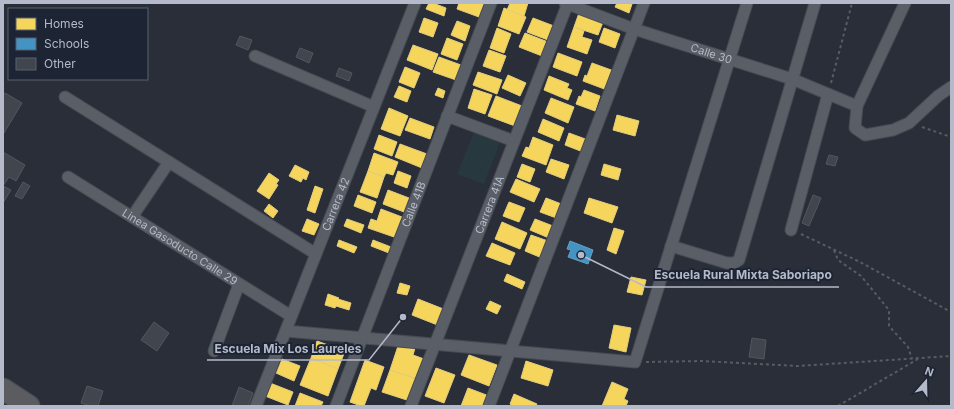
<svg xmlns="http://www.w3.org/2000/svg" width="954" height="409" font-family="Inter,sans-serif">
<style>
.green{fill:#27383e}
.homes{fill:#f6d55c;stroke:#e2cd7d}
.schools{fill:#4393c3;stroke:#659fc5}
.building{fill:#41454e;stroke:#52565f}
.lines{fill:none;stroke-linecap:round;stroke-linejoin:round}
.street-casing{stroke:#464a51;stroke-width:13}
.highway-casing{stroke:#474a53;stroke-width:23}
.path{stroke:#575c63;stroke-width:2;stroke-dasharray:3 3;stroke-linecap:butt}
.street{stroke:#5a5e66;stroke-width:11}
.highway{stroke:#5a5c60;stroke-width:21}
.labels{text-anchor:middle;stroke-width:4;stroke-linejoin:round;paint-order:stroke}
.street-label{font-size:11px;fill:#b4bac9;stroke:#1d2433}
.leader{fill:none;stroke:#b4bac9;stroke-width:1.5}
.callout-dot{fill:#b4bac9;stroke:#1d2433;stroke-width:1.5}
.callout-label{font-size:12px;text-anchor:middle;font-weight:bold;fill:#b4bac9;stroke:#1d2433;stroke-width:4;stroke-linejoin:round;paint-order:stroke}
</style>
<rect width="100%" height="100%" fill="#2a2e38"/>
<path class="green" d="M 474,132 L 500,142 L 484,184 L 457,174 Z"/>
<g class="homes">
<path d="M 429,3 L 433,3 L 446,8 L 444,16 L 426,9 Z"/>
<path d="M 459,3 L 484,3 L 479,17 L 457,9 Z"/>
<path d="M 510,3 L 528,3 L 524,16 L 507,10 Z"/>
<path d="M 617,3 L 630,3 L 632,4 L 629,13 L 615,7 Z"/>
<path d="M 504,8 L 526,17 L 519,34 L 498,26 Z"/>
<path d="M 579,13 L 603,22 L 598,35 L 574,27 Z"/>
<path d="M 424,18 L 438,23 L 433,37 L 419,32 Z"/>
<path d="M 533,18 L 554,26 L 548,40 L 527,32 Z"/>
<path d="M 457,21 L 470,26 L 465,41 L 451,35 Z"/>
<path d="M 574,27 L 584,31 L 582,37 L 592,40 L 587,54 L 567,47 Z"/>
<path d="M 497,28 L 511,34 L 504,53 L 490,48 Z"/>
<path d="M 604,28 L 620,34 L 615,48 L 599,42 Z"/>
<path d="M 525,33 L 548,42 L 542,56 L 519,47 Z"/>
<path d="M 447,38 L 463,44 L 457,60 L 441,54 Z"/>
<path d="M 413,45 L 438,54 L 432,70 L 407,60 Z"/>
<path d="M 489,50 L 506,56 L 500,72 L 483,66 Z"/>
<path d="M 558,53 L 582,62 L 577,76 L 553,67 Z"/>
<path d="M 439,57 L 461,65 L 456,80 L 433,72 Z"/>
<path d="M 592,63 L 614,71 L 607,90 L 583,81 L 585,75 L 587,76 Z"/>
<path d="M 405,67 L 420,73 L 414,88 L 399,82 Z"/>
<path d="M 478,72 L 502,80 L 497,94 L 473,85 Z"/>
<path d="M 508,75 L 526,83 L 520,96 L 502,88 Z"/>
<path d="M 549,76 L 569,84 L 567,88 L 572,90 L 568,100 L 544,90 Z"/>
<path d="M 399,86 L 411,91 L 407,102 L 394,97 Z"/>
<path d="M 438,88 L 445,91 L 443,98 L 435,95 Z"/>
<path d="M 474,89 L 492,95 L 485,114 L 468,108 Z"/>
<path d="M 584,90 L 600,96 L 595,111 L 576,104 L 579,96 L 581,97 Z"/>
<path d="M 496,96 L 522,106 L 515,126 L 488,116 Z"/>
<path d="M 551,98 L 574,107 L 568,123 L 545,113 Z"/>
<path d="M 389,108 L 408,116 L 400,136 L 381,129 Z"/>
<path d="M 617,115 L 639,121 L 635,136 L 613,130 Z"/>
<path d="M 410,118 L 434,127 L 430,139 L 405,130 Z"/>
<path d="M 543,119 L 564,128 L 559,141 L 538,132 Z"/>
<path d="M 569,133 L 588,140 L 583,152 L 565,145 Z"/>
<path d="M 379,135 L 397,142 L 392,156 L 374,149 Z"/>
<path d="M 533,137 L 553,145 L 546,165 L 522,156 L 526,147 L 529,148 Z"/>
<path d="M 400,144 L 427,154 L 422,168 L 395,157 Z"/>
<path d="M 374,153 L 398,162 L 393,175 L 386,173 L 384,177 L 368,171 Z"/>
<path d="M 551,159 L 569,165 L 564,179 L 546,172 Z"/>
<path d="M 522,164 L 535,169 L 530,182 L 517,177 Z"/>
<path d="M 604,164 L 621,169 L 618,180 L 601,175 Z"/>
<path d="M 295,165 L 309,172 L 306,180 L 303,178 L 301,182 L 289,176 Z"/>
<path d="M 368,171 L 384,177 L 377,198 L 360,192 Z"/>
<path d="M 398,171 L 411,176 L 407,188 L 394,183 Z"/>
<path d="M 269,173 L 279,180 L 276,184 L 278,185 L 269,199 L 257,191 Z"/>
<path d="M 516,179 L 540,189 L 534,202 L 510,192 Z"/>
<path d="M 315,186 L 323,189 L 315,213 L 307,210 Z"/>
<path d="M 388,190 L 409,198 L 404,212 L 383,204 Z"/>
<path d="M 358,195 L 376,202 L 372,213 L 354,206 Z"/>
<path d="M 546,198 L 564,205 L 559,219 L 540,212 Z"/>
<path d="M 589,198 L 618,207 L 612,223 L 584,213 Z"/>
<path d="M 509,202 L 525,208 L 519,222 L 503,216 Z"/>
<path d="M 269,204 L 278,211 L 273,218 L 264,211 Z"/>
<path d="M 381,209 L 402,217 L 394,237 L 368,228 L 371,219 L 377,221 Z"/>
<path d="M 307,219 L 319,224 L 314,235 L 302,231 Z"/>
<path d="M 347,219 L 364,225 L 361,233 L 344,226 Z"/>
<path d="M 535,219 L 553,226 L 549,238 L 530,230 Z"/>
<path d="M 502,222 L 527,233 L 520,249 L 495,239 Z"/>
<path d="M 614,228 L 624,231 L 616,254 L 607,250 Z"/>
<path d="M 531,235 L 548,241 L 542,258 L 525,251 Z"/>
<path d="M 339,240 L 357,247 L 354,253 L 337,246 Z"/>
<path d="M 373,240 L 391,247 L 389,253 L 371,246 Z"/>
<path d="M 492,243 L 515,253 L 510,265 L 486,256 Z"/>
<path d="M 507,274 L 525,282 L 522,289 L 504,281 Z"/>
<path d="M 631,277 L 646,280 L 642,295 L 627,292 Z"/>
<path d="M 400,283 L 410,286 L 407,295 L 397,293 Z"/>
<path d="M 328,294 L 339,298 L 338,299 L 351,303 L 349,310 L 336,306 L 335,308 L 325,305 Z"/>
<path d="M 418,299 L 446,310 L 440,326 L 412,315 Z"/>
<path d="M 490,301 L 501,306 L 497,314 L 486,309 Z"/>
<path d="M 614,325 L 631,328 L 626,352 L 609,348 Z"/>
<path d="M 317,341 L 345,351 L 338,369 L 311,358 Z"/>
<path d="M 399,343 L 415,348 L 413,355 L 427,360 L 420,380 L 390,370 Z"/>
<path d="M 469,355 L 497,365 L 489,386 L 461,375 Z"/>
<path d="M 311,358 L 338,369 L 328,396 L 300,385 Z"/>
<path d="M 282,359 L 300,366 L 294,381 L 276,373 Z"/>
<path d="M 365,360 L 384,367 L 376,390 L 371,388 L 364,406 L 361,406 L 350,402 Z"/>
<path d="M 526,361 L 553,370 L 548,386 L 521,378 Z"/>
<path d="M 436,368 L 455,375 L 444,403 L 425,396 Z"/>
<path d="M 390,370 L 420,380 L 413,402 L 382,392 Z"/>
<path d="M 612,382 L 628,389 L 624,399 L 628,401 L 626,406 L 602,406 Z"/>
<path d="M 270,383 L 293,392 L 288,405 L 265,396 Z"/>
<path d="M 468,388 L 489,396 L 485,406 L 461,406 Z"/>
<path d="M 300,393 L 323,402 L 321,406 L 295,406 Z"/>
<path d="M 514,394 L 537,404 L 536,406 L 513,406 L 510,404 Z"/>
</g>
<path class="schools" d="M 570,241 L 593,250 L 588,264 L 568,257 L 571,250 L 567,249 Z"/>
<g class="building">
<path d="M 240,36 L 252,40 L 248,50 L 236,45 Z"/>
<path d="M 300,48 L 313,53 L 309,63 L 296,57 Z"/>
<path d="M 339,68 L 352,73 L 349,81 L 336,76 Z"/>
<path d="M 5,93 L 22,103 L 4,133 L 3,132 L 3,95 Z"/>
<path d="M 3,152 L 25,165 L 16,181 L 9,177 L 3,186 L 11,190 L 3,203 Z"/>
<path d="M 829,155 L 838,157 L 835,166 L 826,164 Z"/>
<path d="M 23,182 L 30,186 L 22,199 L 15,196 Z"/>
<path d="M 813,195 L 821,198 L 809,226 L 802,223 Z"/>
<path d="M 154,322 L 169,333 L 157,351 L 141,340 Z"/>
<path d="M 752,338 L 766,340 L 764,359 L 749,357 Z"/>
<path d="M 87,386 L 103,391 L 98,406 L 91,406 L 81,403 Z"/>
<path d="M 239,387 L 253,393 L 248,406 L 232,406 Z"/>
</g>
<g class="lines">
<g class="street-casing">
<g id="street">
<path id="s1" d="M 565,3 L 634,29 L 792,79 L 857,106"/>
<path d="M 905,3 L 857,106 L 855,128 L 865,135 L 893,130 L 909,123 L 938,96 L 951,87"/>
<path d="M 255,56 L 374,107"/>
<path d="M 65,97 L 316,254"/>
<path d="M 447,116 L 514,141"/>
<path id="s2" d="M 68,177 L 291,316"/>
<path d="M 132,217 L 169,162"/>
<path d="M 791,230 L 828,94"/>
<path d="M 671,246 L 727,263 L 734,263 L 739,260 L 815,3"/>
<path d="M 286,331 L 635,362 L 747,3"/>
<path d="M 214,351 L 239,284"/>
<path id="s3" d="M 256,406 L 415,3"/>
<path id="s4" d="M 336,406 L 491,3"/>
<path id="s5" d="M 411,406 L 568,3"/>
<path d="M 489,406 L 644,3"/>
</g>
</g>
<g class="highway-casing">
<path id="highway" d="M 3,389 L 29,406"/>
</g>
<g class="path">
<path d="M 831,83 L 852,3"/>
<path d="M 922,127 L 951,137"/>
<path d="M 801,234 L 860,262 L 951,312"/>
<path d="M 834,250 L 838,260 L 861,276 L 889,310 L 889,326 L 908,347 L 912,359"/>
<path d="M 646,362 L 701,361 L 798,366 L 951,356"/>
<path d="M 838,406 L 918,359"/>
</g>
<use href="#street" class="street"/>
<use href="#highway" class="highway"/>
</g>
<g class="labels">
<g class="street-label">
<text dy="4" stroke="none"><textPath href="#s1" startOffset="155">Calle 30</textPath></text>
<text dy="4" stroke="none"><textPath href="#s3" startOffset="217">Carrera 42</textPath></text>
<text dy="4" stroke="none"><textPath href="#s4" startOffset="216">Calle 41B</textPath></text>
<text dy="4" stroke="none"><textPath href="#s5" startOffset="216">Carrera 41A</textPath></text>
<text dy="4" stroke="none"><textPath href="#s2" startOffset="132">Linea Gasoducto Calle 29</textPath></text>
</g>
</g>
<path class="leader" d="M581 255L646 287H839M403 317L369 360H207"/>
<g class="callout-dot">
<circle cx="581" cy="255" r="4"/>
<circle cx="403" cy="317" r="4"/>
</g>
<g class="callout-label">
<text x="743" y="279">Escuela Rural Mixta Saboriapo</text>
<text x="288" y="353">Escuela Mix Los Laureles</text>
</g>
<rect width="954" height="409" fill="none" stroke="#b4bac9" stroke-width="8"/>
<rect x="8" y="8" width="140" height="72" fill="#1d2433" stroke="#59606f"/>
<rect x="16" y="18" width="20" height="12" fill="#f6d55c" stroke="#59606f"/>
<text x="44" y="28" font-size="12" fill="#b4bac9">Homes</text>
<rect x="16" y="38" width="20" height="12" fill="#4393c3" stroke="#59606f"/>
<text x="44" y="48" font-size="12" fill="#b4bac9">Schools</text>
<rect x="16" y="58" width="20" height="12" fill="#41454e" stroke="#59606f"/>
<text x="44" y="68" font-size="12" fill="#b4bac9">Other</text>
<g transform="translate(926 381) rotate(20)" stroke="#1d2433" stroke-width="3" paint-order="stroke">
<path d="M0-3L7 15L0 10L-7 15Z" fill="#b4bac9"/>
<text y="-6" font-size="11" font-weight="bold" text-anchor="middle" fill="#b4bac9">N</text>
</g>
</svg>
